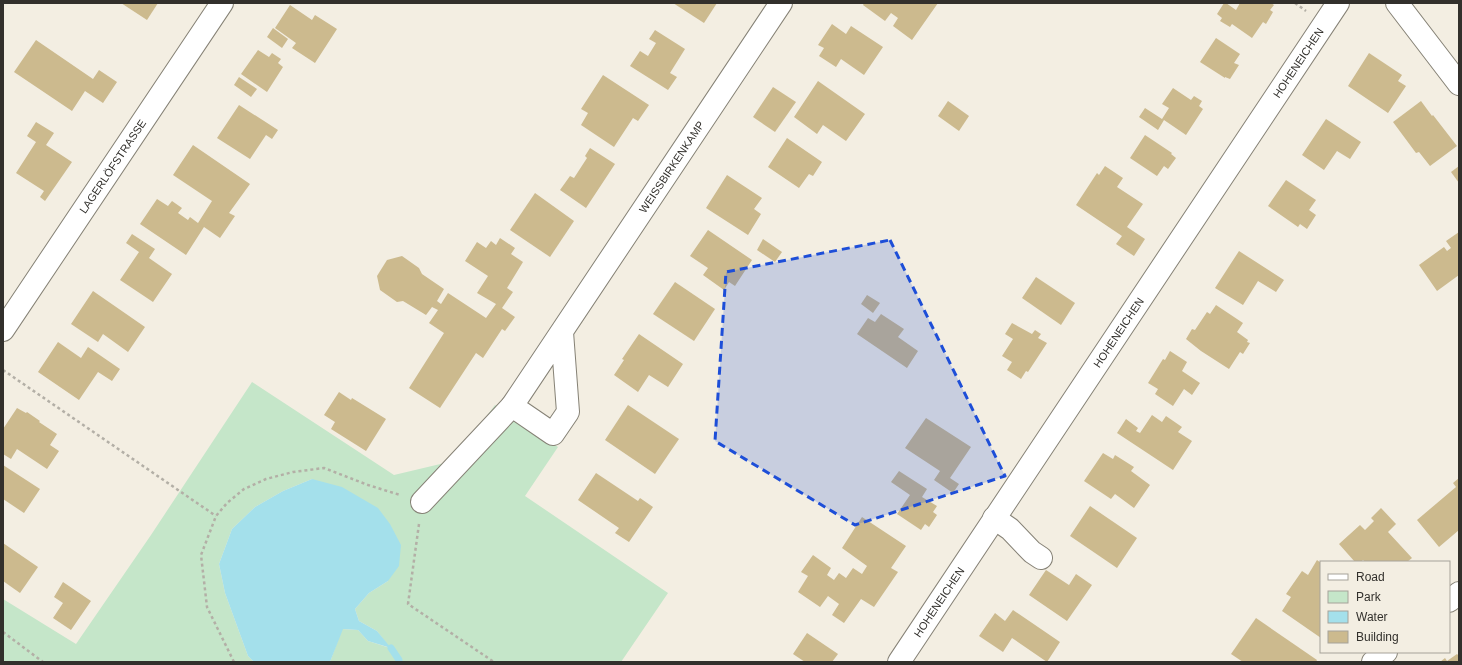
<svg xmlns="http://www.w3.org/2000/svg" width="1462" height="665" font-family="Helvetica,sans-serif">
<style>
.green{fill:#c5e6c9}
.water{fill:#a4e0eb}
.lines{fill:none;stroke-linecap:round;stroke-linejoin:round}
.stream{stroke:#a4e0eb;stroke-width:7}
.building{fill:#ccba8e}
.minor-casing{stroke:#868276;stroke-width:24}
.path{stroke:#b3afa6;stroke-width:2.5;stroke-dasharray:3 3;stroke-linecap:butt}
.minor{stroke:#fff;stroke-width:22}
.marked{fill:#1d4ed8;fill-opacity:0.2;stroke:#1d4ed8;stroke-width:3;stroke-dasharray:8 5;stroke-linejoin:round}
.labels{text-anchor:middle;stroke-width:3.5;stroke-linejoin:round;paint-order:stroke}
.street-label{font-size:11px;fill:#32302c;stroke:#f3eee2}
</style>
<rect width="100%" height="100%" fill="#f3eee2"/>
<path class="green" d="M 252,382 L 394,475 L 453,461 L 495,405 L 558,447 L 525,496 L 668,593 L 621,662 L 330,662 L 342,629 L 358,630 L 368,641 L 390,648 L 377,631 L 359,621 L 355,609 L 369,593 L 388,581 L 312,479 L 283,491 L 255,507 L 232,529 L 219,564 L 225,593 L 248,656 L 254,662 L 3,662 L 3,599 L 76,644 L 151,535 Z"/>
<path class="water" d="M 312,479 L 342,487 L 378,508 L 390,524 L 401,545 L 399,566 L 388,581 L 369,593 L 355,609 L 359,621 L 377,631 L 391,648 L 368,641 L 358,630 L 343,629 L 330,662 L 254,662 L 248,656 L 225,593 L 219,564 L 232,529 L 255,507 L 283,491 Z"/>
<g class="lines">
<path class="stream" d="M 391,648 L 399,660 L 399,662"/>
</g>
<g class="building">
<path d="M 121,3 L 158,3 L 147,20 Z"/>
<path d="M 673,3 L 717,3 L 704,23 Z"/>
<path d="M 864,3 L 938,3 L 912,40 L 893,26 L 898,18 L 891,13 L 885,21 L 863,5 Z"/>
<path d="M 1224,3 L 1226,3 L 1236,10 L 1240,3 L 1271,3 L 1274,5 L 1270,10 L 1273,12 L 1266,24 L 1263,22 L 1252,38 L 1232,24 L 1230,27 L 1220,21 L 1222,18 L 1217,14 Z"/>
<path d="M 290,5 L 312,20 L 315,15 L 337,29 L 315,63 L 292,48 L 296,43 L 275,28 Z"/>
<path d="M 832,24 L 846,34 L 851,26 L 883,47 L 864,75 L 841,59 L 836,67 L 819,56 L 824,48 L 818,45 Z"/>
<path d="M 273,28 L 288,39 L 282,48 L 267,37 Z"/>
<path d="M 655,30 L 685,49 L 670,73 L 677,77 L 668,90 L 630,66 L 640,51 L 648,56 L 656,43 L 649,39 Z"/>
<path d="M 1216,38 L 1240,54 L 1234,63 L 1239,65 L 1230,79 L 1225,77 L 1225,78 L 1200,62 Z"/>
<path d="M 36,40 L 93,79 L 99,70 L 117,82 L 103,103 L 85,91 L 72,111 L 14,72 Z"/>
<path d="M 258,50 L 269,57 L 272,53 L 281,59 L 278,63 L 283,67 L 267,92 L 241,74 Z"/>
<path d="M 1369,53 L 1402,75 L 1398,81 L 1406,86 L 1388,113 L 1348,86 Z"/>
<path d="M 603,75 L 649,105 L 638,121 L 633,118 L 614,147 L 581,125 L 588,113 L 581,109 Z"/>
<path d="M 239,77 L 257,89 L 251,97 L 234,85 Z"/>
<path d="M 818,81 L 865,114 L 846,141 L 823,125 L 817,134 L 794,117 Z"/>
<path d="M 773,87 L 796,102 L 775,132 L 753,117 Z"/>
<path d="M 1173,88 L 1191,100 L 1194,96 L 1202,101 L 1199,106 L 1203,109 L 1186,135 L 1164,120 L 1158,130 L 1139,117 L 1145,108 L 1162,119 L 1169,108 L 1162,104 Z"/>
<path d="M 948,101 L 969,116 L 959,131 L 938,116 Z"/>
<path d="M 1421,101 L 1432,116 L 1433,115 L 1457,146 L 1430,166 L 1419,152 L 1416,153 L 1393,122 Z"/>
<path d="M 239,105 L 278,130 L 272,139 L 266,135 L 250,159 L 217,138 Z"/>
<path d="M 1326,119 L 1361,142 L 1350,159 L 1337,151 L 1324,170 L 1302,155 Z"/>
<path d="M 36,122 L 54,133 L 46,145 L 72,162 L 45,201 L 40,197 L 44,191 L 16,173 L 36,142 L 27,136 Z"/>
<path d="M 1145,135 L 1172,153 L 1171,154 L 1176,158 L 1168,169 L 1164,166 L 1157,176 L 1130,158 Z"/>
<path d="M 787,138 L 822,162 L 813,176 L 809,174 L 799,188 L 768,167 Z"/>
<path d="M 193,145 L 250,184 L 229,213 L 235,216 L 220,238 L 204,227 L 186,255 L 140,224 L 157,199 L 168,206 L 172,201 L 182,208 L 178,213 L 188,220 L 190,217 L 198,223 L 212,201 L 173,175 Z"/>
<path d="M 590,148 L 615,164 L 586,208 L 560,190 L 570,176 L 574,178 L 587,158 L 585,156 Z"/>
<path d="M 1105,166 L 1123,178 L 1117,187 L 1143,204 L 1127,227 L 1145,239 L 1134,256 L 1116,244 L 1122,236 L 1076,205 L 1097,173 L 1099,175 Z"/>
<path d="M 1459,166 L 1459,183 L 1451,172 Z"/>
<path d="M 727,175 L 762,198 L 754,209 L 761,214 L 748,235 L 706,208 Z"/>
<path d="M 1286,180 L 1316,200 L 1309,210 L 1316,215 L 1307,229 L 1300,224 L 1298,227 L 1268,206 Z"/>
<path d="M 535,193 L 574,221 L 550,257 L 510,230 Z"/>
<path d="M 708,230 L 752,260 L 735,286 L 729,282 L 724,290 L 703,275 L 708,268 L 690,256 Z"/>
<path d="M 1459,232 L 1459,275 L 1437,291 L 1419,265 L 1444,247 L 1447,251 L 1451,248 L 1446,241 Z"/>
<path d="M 132,234 L 155,249 L 149,258 L 172,274 L 153,302 L 120,280 L 139,252 L 126,243 Z"/>
<path d="M 500,238 L 515,248 L 511,254 L 523,262 L 507,288 L 513,292 L 502,308 L 515,317 L 505,331 L 502,329 L 483,358 L 476,353 L 440,408 L 409,388 L 444,333 L 429,323 L 438,310 L 432,307 L 426,315 L 403,301 L 397,302 L 380,290 L 377,276 L 387,260 L 402,256 L 419,268 L 422,274 L 444,289 L 437,301 L 441,304 L 448,293 L 486,318 L 496,304 L 477,293 L 488,276 L 465,261 L 477,242 L 486,248 L 491,241 L 496,245 Z"/>
<path d="M 763,239 L 782,252 L 775,262 L 757,250 Z"/>
<path d="M 1239,251 L 1284,280 L 1276,292 L 1258,281 L 1243,305 L 1215,288 Z"/>
<path d="M 1036,277 L 1075,303 L 1061,325 L 1022,298 Z"/>
<path d="M 675,282 L 715,309 L 694,341 L 653,314 Z"/>
<path d="M 93,291 L 145,327 L 128,352 L 103,334 L 98,342 L 71,324 Z"/>
<path d="M 867,295 L 880,303 L 873,313 L 861,304 Z"/>
<path d="M 1216,305 L 1243,323 L 1237,332 L 1248,340 L 1247,342 L 1250,343 L 1243,354 L 1240,352 L 1229,369 L 1201,351 L 1186,339 L 1192,329 L 1195,330 L 1207,312 L 1210,314 Z"/>
<path d="M 881,314 L 904,329 L 898,337 L 918,351 L 907,368 L 857,334 L 868,318 L 875,322 Z"/>
<path d="M 1012,323 L 1032,334 L 1035,330 L 1041,334 L 1038,338 L 1047,343 L 1028,372 L 1026,371 L 1021,379 L 1007,370 L 1012,362 L 1002,356 L 1013,339 L 1005,334 Z"/>
<path d="M 639,334 L 683,364 L 668,387 L 649,375 L 638,392 L 614,375 L 624,360 L 622,359 Z"/>
<path d="M 58,342 L 81,358 L 88,347 L 120,369 L 112,381 L 98,372 L 79,400 L 38,372 Z"/>
<path d="M 1170,351 L 1187,362 L 1182,371 L 1200,383 L 1192,395 L 1184,389 L 1173,406 L 1155,394 L 1158,389 L 1148,383 L 1163,359 L 1165,360 Z"/>
<path d="M 339,392 L 351,400 L 352,398 L 386,419 L 366,451 L 331,429 L 335,422 L 324,415 Z"/>
<path d="M 628,405 L 679,439 L 655,474 L 605,440 Z"/>
<path d="M 17,408 L 26,413 L 27,412 L 40,421 L 39,422 L 57,434 L 50,445 L 59,451 L 47,469 L 17,449 L 11,459 L 3,454 L 3,429 Z"/>
<path d="M 1152,415 L 1162,422 L 1166,416 L 1182,427 L 1178,432 L 1192,441 L 1173,470 L 1117,433 L 1126,419 L 1138,428 L 1136,431 L 1140,433 Z"/>
<path d="M 926,418 L 971,447 L 950,478 L 959,484 L 953,493 L 934,480 L 940,471 L 905,448 Z"/>
<path d="M 1103,453 L 1113,459 L 1115,455 L 1134,467 L 1131,471 L 1150,485 L 1134,508 L 1115,494 L 1111,499 L 1084,481 Z"/>
<path d="M 3,465 L 40,489 L 24,513 L 3,499 Z"/>
<path d="M 899,471 L 927,489 L 922,497 L 937,506 L 933,512 L 937,515 L 929,527 L 925,524 L 921,530 L 897,514 L 910,495 L 891,482 Z"/>
<path d="M 596,473 L 638,501 L 640,498 L 653,507 L 629,542 L 615,533 L 619,528 L 578,500 Z"/>
<path d="M 1459,478 L 1459,530 L 1439,547 L 1417,520 L 1456,487 L 1453,483 Z"/>
<path d="M 1090,506 L 1137,538 L 1117,568 L 1070,536 Z"/>
<path d="M 1381,508 L 1396,524 L 1388,532 L 1412,558 L 1407,562 L 1365,562 L 1363,560 L 1361,562 L 1355,562 L 1339,544 L 1360,525 L 1365,530 L 1374,521 L 1371,518 Z"/>
<path d="M 862,517 L 906,546 L 891,568 L 898,572 L 874,607 L 861,599 L 844,623 L 832,615 L 839,604 L 828,596 L 820,607 L 798,592 L 808,576 L 801,572 L 813,555 L 831,568 L 827,575 L 834,580 L 839,573 L 846,578 L 853,568 L 862,574 L 867,566 L 842,548 Z"/>
<path d="M 3,543 L 38,567 L 20,593 L 3,581 Z"/>
<path d="M 1317,560 L 1321,563 L 1321,638 L 1282,611 L 1291,597 L 1286,594 L 1302,571 L 1308,575 Z"/>
<path d="M 1046,570 L 1069,585 L 1076,574 L 1092,585 L 1067,621 L 1029,595 Z"/>
<path d="M 63,582 L 91,601 L 71,630 L 53,618 L 63,603 L 54,597 Z"/>
<path d="M 1013,610 L 1060,642 L 1047,662 L 1012,638 L 1003,652 L 979,636 L 995,613 L 1005,621 Z"/>
<path d="M 1256,618 L 1317,660 L 1316,662 L 1243,662 L 1231,654 Z"/>
<path d="M 807,633 L 838,654 L 832,662 L 805,662 L 793,654 Z"/>
<path d="M 1457,654 L 1458,655 L 1459,654 L 1459,662 L 1440,662 L 1445,658 L 1447,661 Z"/>
</g>
<g class="lines">
<g class="minor-casing">
<g id="minor">
<path d="M 1397,3 L 1459,84"/>
<path id="s1" d="M 3,330 L 222,3"/>
<path id="s2" d="M 562,332 L 568,412 L 553,434 L 512,406 L 781,3"/>
<path d="M 422,502 L 512,406"/>
<path d="M 994,518 L 1010,529 L 1032,552 L 1041,558"/>
<path d="M 1449,601 L 1459,593"/>
<path id="s3" d="M 899,662 L 1338,3"/>
<path d="M 1373,662 L 1386,652"/>
</g>
</g>
<g class="path">
<path d="M 1295,3 L 1306,11"/>
<path d="M 3,370 L 216,516"/>
<path d="M 419,524 L 408,604 L 494,662"/>
<path d="M 3,632 L 43,662"/>
<path d="M 234,662 L 207,607 L 201,555 L 216,516 L 227,503 L 244,489 L 266,479 L 293,472 L 324,468 L 368,485 L 400,495"/>
</g>
<use href="#minor" class="minor"/>
</g>
<path class="marked" d="M 890,240 L 1005,476 L 855,525 L 715,441 L 726,272 Z"/>
<g class="labels">
<g class="street-label">
<text dy="4" stroke="none"><textPath href="#s3" startOffset="720">HOHENEICHEN</textPath></text>
<text dy="4" stroke="none"><textPath href="#s1" startOffset="197">LAGERLÖFSTRASSE</textPath></text>
<text dy="4" stroke="none"><textPath href="#s2" startOffset="444">WEISSBIRKENKAMP</textPath></text>
<text dy="4" stroke="none"><textPath href="#s3" startOffset="396">HOHENEICHEN</textPath></text>
<text dy="4" stroke="none"><textPath href="#s3" startOffset="72">HOHENEICHEN</textPath></text>
</g>
</g>
<rect width="1462" height="665" fill="none" stroke="#32302c" stroke-width="8"/>
<rect x="1320" y="561" width="130" height="92" fill="#f3eee2" stroke="#a6a299"/>
<rect x="1328" y="574" width="20" height="6" fill="#ffffff" stroke="#a6a299"/>
<text x="1356" y="581" font-size="12" fill="#32302c">Road</text>
<rect x="1328" y="591" width="20" height="12" fill="#c5e6c9" stroke="#a6a299"/>
<text x="1356" y="601" font-size="12" fill="#32302c">Park</text>
<rect x="1328" y="611" width="20" height="12" fill="#a4e0eb" stroke="#a6a299"/>
<text x="1356" y="621" font-size="12" fill="#32302c">Water</text>
<rect x="1328" y="631" width="20" height="12" fill="#ccba8e" stroke="#a6a299"/>
<text x="1356" y="641" font-size="12" fill="#32302c">Building</text>
</svg>
